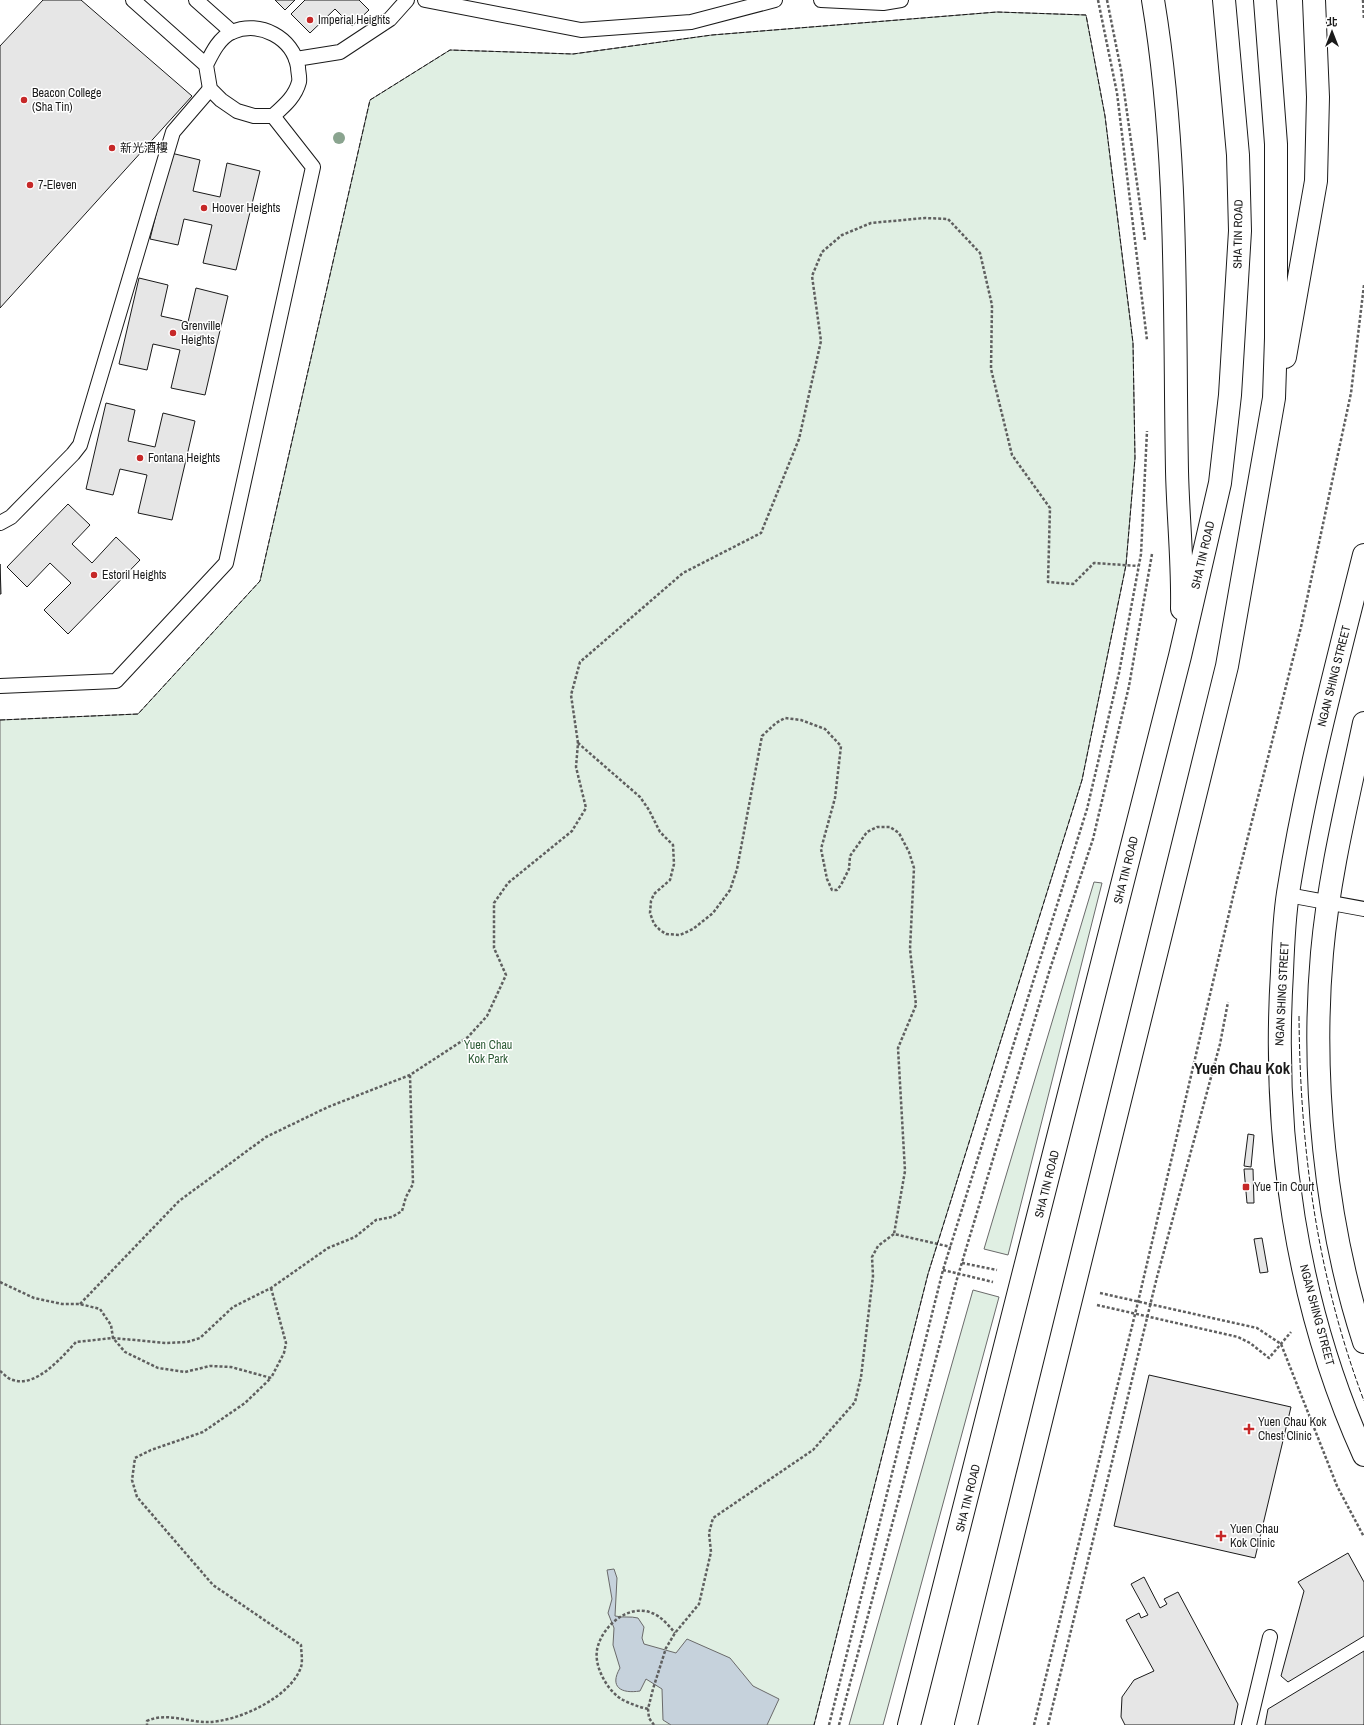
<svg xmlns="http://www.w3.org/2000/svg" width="1364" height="1725" font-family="'Archivo Narrow','Noto Sans TC',sans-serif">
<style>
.green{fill:#e0efe3;stroke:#6a6a6a}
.water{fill:#c6d2dc;stroke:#6a6a6a}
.building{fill:#e6e6e6;stroke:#1a1a1a}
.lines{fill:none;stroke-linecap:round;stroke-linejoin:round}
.lane-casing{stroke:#1a1a1a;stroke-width:16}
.secondary-casing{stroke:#1a1a1a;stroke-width:24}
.highway-casing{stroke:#1a1a1a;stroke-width:24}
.path{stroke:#5f5f5f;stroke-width:2.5;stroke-dasharray:3 2;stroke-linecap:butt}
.lane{stroke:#fff;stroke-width:14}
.secondary{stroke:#fff;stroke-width:22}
.highway{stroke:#fff;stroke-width:22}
.fence{stroke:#1a1a1a;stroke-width:1;stroke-dasharray:5 2;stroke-linecap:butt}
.tree{fill:#8aa48f}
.poi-dot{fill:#c62828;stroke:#fff;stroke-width:1.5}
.labels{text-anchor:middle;stroke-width:3;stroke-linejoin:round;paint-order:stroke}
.poi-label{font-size:12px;fill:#1a1a1a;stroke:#fff;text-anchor:start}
.street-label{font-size:12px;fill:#1a1a1a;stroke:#fff}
.park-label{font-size:12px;fill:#2b5a34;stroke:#fff}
.district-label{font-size:16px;font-weight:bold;fill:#1a1a1a;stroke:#fff}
</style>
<rect width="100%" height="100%" fill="#fff"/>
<g class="green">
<path d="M 997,12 L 1086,15 L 1105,116 L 1133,343 L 1135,458 L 1126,565 L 1082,780 L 928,1274 L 814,1725 L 0,1725 L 0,720 L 138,714 L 260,581 L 370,100 L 450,50 L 573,54 L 712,35 Z"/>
<path d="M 1094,882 L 1102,883 L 1008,1255 L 984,1249 Z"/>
<path d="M 973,1290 L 999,1297 L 883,1725 L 849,1725 Z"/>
</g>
<path class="water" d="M 614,1569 L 617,1578 L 615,1616 C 624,1618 630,1616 638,1618 L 644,1627 L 642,1638 L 644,1644 L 676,1653 L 687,1639 L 730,1658 L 753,1686 L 779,1699 L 767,1725 L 671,1725 L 663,1720 L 662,1689 L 646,1679 L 640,1691 C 621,1694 609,1687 620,1668 L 613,1645 L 614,1628 L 608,1613 L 612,1599 L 607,1570 Z"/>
<g class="building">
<path d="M 43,0 L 81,0 L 192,96 L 0,308 L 0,46 Z"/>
<path d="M 275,0 L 295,0 L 285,10 Z"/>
<path d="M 305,0 L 359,0 L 369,10 L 352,26 L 335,9 L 310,33 L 291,14 Z"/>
<path d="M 171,153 L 200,160 L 193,191 L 220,197 L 227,163 L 260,171 L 236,270 L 203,263 L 212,225 L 184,219 L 178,245 L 150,239 Z"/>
<path d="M 139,278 L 168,285 L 161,316 L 188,322 L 196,288 L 228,296 L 205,395 L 171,388 L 180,350 L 153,344 L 147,370 L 119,364 Z"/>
<path d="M 106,403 L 135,410 L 128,441 L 155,447 L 163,413 L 195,421 L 172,520 L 138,513 L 147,475 L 120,469 L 113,495 L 86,489 Z"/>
<path d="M 68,504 L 90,525 L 72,544 L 92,563 L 116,537 L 140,560 L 68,634 L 44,610 L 71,583 L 50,563 L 27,587 L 7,567 Z"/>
<path d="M 0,564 L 1,594 L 0,594 Z"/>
<path d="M 1248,1134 L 1254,1135 L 1251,1167 L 1244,1166 Z"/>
<path d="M 1244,1169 L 1253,1169 L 1254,1203 L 1247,1203 Z"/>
<path d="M 1262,1238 L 1268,1272 L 1260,1273 L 1254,1239 Z"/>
<path d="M 1149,1375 L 1291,1407 L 1255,1558 L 1114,1526 Z"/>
<path d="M 1348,1553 L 1364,1582 L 1364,1636 L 1288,1682 L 1281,1676 L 1304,1591 L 1298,1582 Z"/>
<path d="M 1144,1577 L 1160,1608 L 1167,1604 L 1164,1599 L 1178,1592 L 1238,1704 L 1234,1725 L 1125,1725 L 1121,1717 L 1122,1697 L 1134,1680 L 1154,1671 L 1126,1620 L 1139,1613 L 1141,1618 L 1148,1615 L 1131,1584 Z"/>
<path d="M 1364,1651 L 1364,1725 L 1265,1725 L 1268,1709 Z"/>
</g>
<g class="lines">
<g class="lane-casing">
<g id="lane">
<path d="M 133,0 L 206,65 L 210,89 L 221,100 L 237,111 L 254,116 L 273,116 C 284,106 295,97 299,82 C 300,78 298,72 298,67 C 293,38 260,20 232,32 C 219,38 212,53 206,65"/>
<path d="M 196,0 L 232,32"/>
<path d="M 425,0 L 581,30 L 691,22 L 775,0"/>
<path d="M 821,0 L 883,3 L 901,0"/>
<path d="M 296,59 L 340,52 L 390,19 L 407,0"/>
<path d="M 0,523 L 11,517 L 73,454 L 80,445 L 173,132 L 210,89"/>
<path d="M 0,686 L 116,681 L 226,563 L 313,167 L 273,116"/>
<path d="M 1288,895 L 1364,909"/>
<path d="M 1249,1725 L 1270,1637"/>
</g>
</g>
<g class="secondary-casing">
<g id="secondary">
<path d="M 1364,555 C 1336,667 1306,779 1288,893 C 1284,919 1283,946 1282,972 C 1272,1135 1296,1305 1364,1455"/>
<path d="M 1364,723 C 1348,799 1329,875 1322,953 C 1311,1078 1325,1223 1364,1342"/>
</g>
</g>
<g class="highway-casing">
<g id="highway">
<path d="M 1153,0 C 1179,156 1174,313 1177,471 C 1178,517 1183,563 1182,609"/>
<path d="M 1285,357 L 1316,181 L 1318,97 L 1314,0"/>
<path d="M 909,1725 L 1180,656 L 1220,483 L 1230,395 L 1240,231 L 1238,155 L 1224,0"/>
<path d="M 966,1725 L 1227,666 L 1274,398 L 1276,338 L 1276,144 L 1265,0"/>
</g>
</g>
<g class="path">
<path d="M 1098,0 L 1117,93 L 1147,340"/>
<path d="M 1107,0 L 1121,70 L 1145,240"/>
<path d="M 1363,0 L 1364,20"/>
<path d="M 578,743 L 571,695 L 580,662 L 683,573 L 761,533 L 799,439 L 821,341 L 812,276 L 822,252 L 842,235 L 871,223 L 925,218 L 948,219 L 980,253 L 992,305 L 991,369 L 1012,455 L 1050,508 L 1048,582 L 1073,584 L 1094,563 L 1138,566"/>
<path d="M 962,1263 L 997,1270"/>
<path d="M 943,1270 L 993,1282"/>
<path d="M 0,1282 L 34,1298 L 62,1304 L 80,1304 L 100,1309 L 111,1325 L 113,1338 L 125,1352 L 158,1368 L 185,1372 L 210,1366 L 231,1367 L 271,1378 L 245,1403 L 203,1432 L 151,1450 L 135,1458 L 132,1480 L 137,1497 L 213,1585 L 301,1645 C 301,1651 303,1661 301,1667 C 291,1697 238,1722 207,1722 C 187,1722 166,1712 147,1721 L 147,1725"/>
<path d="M 271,1288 L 286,1343 L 284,1353 L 271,1378"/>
<path d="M 1100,1293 L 1257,1328 L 1281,1344 L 1337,1486 L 1364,1537"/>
<path d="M 80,1304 L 179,1201 L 266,1137 L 328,1107 L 410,1075 L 468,1037 L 487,1016 L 506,975 L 494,948 L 494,903 L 508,883 L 572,831 L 586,808 L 576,767 L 578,743 L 640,797 L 649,810 L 660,832 L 673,845 L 674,864 L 670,880 L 654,894 L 651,901 L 650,913 L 654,924 L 660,930 L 666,934 L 680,935 L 693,929 L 713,913 L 730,890 L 737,869 L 762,736 L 776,723 L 785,718 L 801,720 L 825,729 L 841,746 L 835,798 L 821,849 L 827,879 L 832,890 L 837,890 L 841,885 L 849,869 L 850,856 L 867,832 L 877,827 L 890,827 L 899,833 L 909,852 L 914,868 L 910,949 L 916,1005 L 898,1048 L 905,1171 L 894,1234"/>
<path d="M 1097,1305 L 1238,1337 L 1250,1343 L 1269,1358 L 1291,1332"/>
<path d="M 0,1371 C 4,1374 8,1379 13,1380 C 36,1388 62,1357 76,1342 L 113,1338 L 166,1343 L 187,1342 L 200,1338 L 233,1307 L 271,1288 L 328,1248 L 355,1237 L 376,1220 L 392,1217 L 402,1211 L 406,1197 L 413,1184 L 410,1075"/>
<path d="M 648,1709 C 639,1707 631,1704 623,1700 C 608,1692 594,1667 597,1650 C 601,1627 628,1603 652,1613 C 661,1616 669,1626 675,1633"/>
<path d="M 654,1725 L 649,1718 L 648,1709 L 653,1689 L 666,1648 L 675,1633 L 699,1604 L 711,1552 L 709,1533 L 713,1518 L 813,1450 L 855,1402 L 861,1377 L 873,1276 L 872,1257 L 878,1246 L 894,1234 L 951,1247"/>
<path d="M 829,1725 L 943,1270 L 1087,809 L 1119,673 L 1141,554 L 1147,431"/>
<path d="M 839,1725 L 957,1279 L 1050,969 L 1093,839 L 1129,686 L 1152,554"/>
<path d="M 1034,1725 L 1138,1302 L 1235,888 L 1301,627 L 1351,393 L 1364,285"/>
<path d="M 1048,1725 L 1157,1277 L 1220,1044 L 1228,1002"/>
</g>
<use href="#lane" class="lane"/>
<use href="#secondary" class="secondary"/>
<use href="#highway" class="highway"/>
<g class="fence">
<path d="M 0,720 L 138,714 L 260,581 L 370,100 L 450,50 L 573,54 L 712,35 L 997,12 L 1086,15 L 1105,116 L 1133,343 L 1135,458 L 1126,565 L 1082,780 L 928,1274 L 814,1725"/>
<path d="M 1299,1016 C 1300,1149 1317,1276 1364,1401"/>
</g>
</g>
<circle class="tree" cx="339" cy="138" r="6"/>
<g class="poi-dot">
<circle cx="310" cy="20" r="4"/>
<circle cx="24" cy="100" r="4"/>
<circle cx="112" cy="148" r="4"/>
<circle cx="30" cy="185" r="4"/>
<circle cx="204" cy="208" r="4"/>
<circle cx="173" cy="333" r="4"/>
<circle cx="140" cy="458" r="4"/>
<circle cx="94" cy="575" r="4"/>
<rect x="1242" y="1183" width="8" height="8" rx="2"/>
<path d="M1247 1423h4v4h4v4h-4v4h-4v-4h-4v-4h4z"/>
<path d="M1219 1530h4v4h4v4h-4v4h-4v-4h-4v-4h4z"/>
</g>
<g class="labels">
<g class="poi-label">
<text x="318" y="24">Imperial Heights</text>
<text x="32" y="97">Beacon College<tspan x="32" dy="14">(Sha Tin)</tspan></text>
<text x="120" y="152">新光酒樓</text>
<text x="38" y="189">7-Eleven</text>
<text x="212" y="212">Hoover Heights</text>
<text x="181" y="330">Grenville<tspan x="181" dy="14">Heights</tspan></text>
<text x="148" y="462">Fontana Heights</text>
<text x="102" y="579">Estoril Heights</text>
<text x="1254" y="1191">Yue Tin Court</text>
<text x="1258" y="1426">Yuen Chau Kok<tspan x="1258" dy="14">Chest Clinic</tspan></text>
<text x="1230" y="1533">Yuen Chau<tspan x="1230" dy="14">Kok Clinic</tspan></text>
</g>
<g class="street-label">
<text transform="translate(1238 234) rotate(-89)" y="4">SHA TIN ROAD</text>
<text transform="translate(1203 555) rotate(-77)" y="4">SHA TIN ROAD</text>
<text transform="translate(1334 676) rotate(-76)" y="4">NGAN SHING STREET</text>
<text transform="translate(1126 870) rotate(-76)" y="4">SHA TIN ROAD</text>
<text transform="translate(1282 994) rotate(-87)" y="4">NGAN SHING STREET</text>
<text transform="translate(1047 1184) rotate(-76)" y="4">SHA TIN ROAD</text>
<text transform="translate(1317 1315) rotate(75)" y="4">NGAN SHING STREET</text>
<text transform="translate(968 1498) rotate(-76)" y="4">SHA TIN ROAD</text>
</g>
<g class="park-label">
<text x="488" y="1049">Yuen Chau<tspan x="488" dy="14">Kok Park</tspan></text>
</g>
<g class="district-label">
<text x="1242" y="1074">Yuen Chau Kok</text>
</g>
</g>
<g transform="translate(1332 32)" stroke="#ffffff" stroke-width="3" paint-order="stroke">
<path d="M0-3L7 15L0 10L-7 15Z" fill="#1a1a1a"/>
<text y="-6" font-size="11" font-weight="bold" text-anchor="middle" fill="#1a1a1a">北</text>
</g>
</svg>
